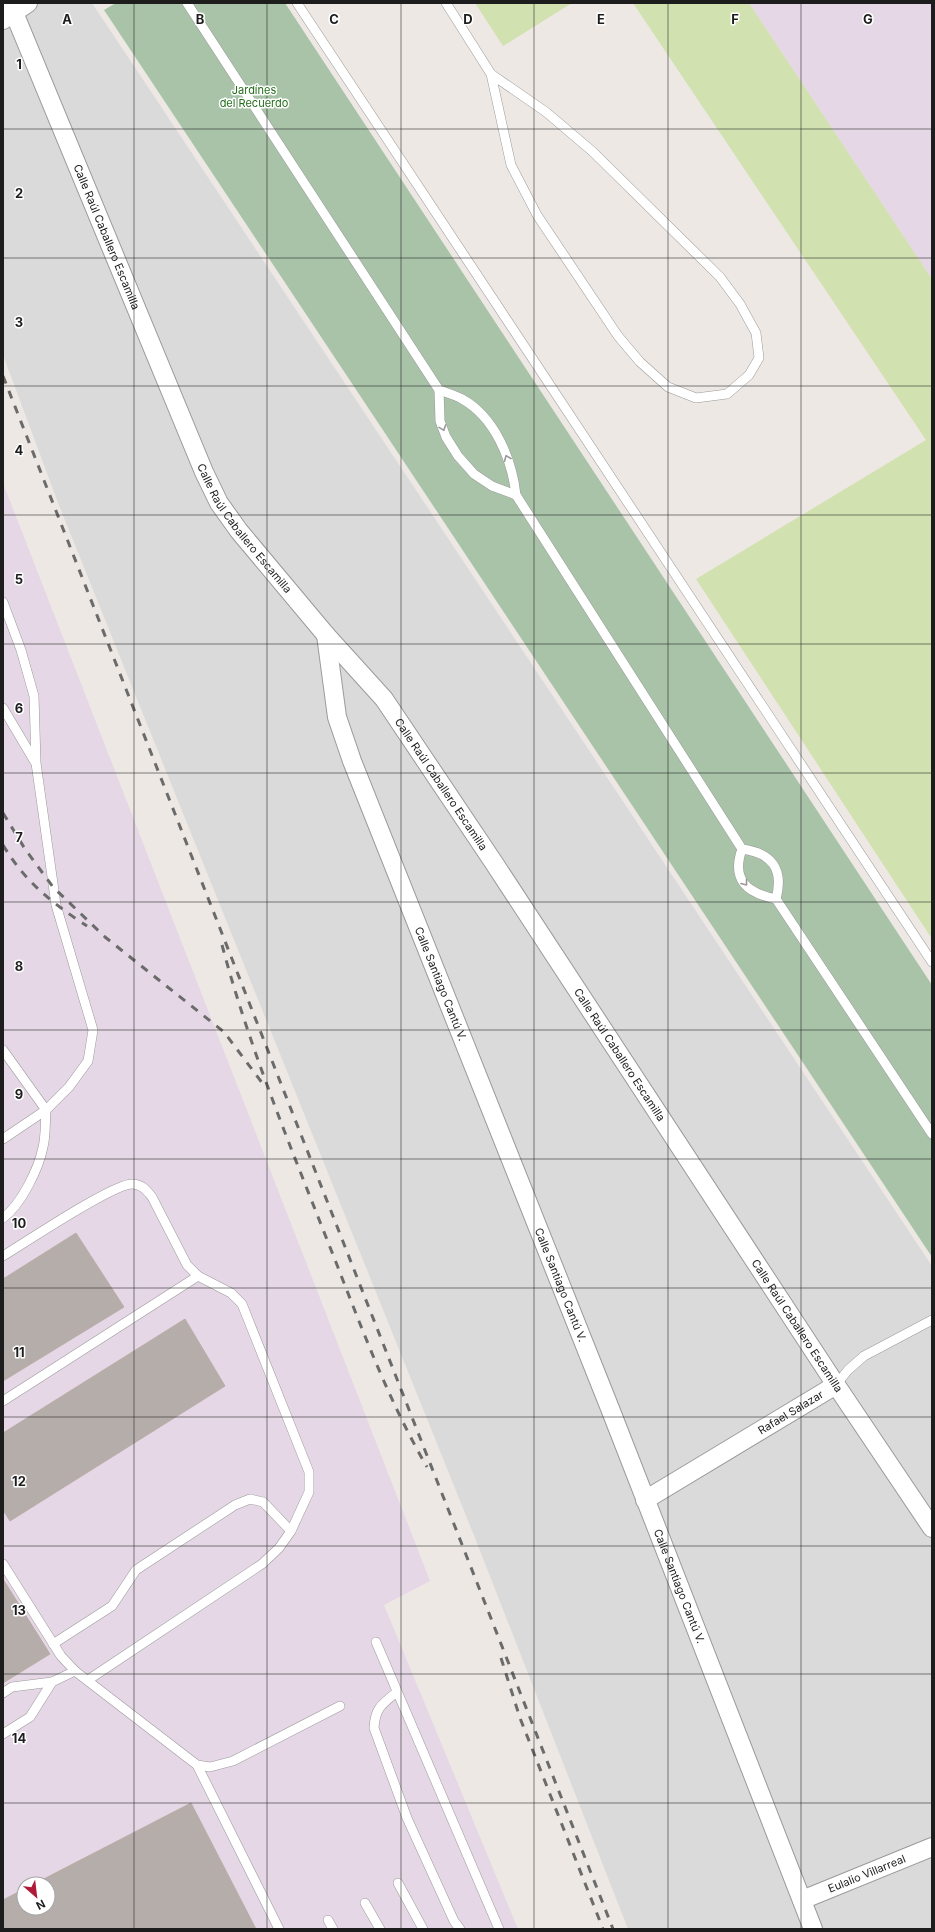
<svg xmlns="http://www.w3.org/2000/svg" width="935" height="1932" font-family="Inter,sans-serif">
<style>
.residential{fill:#dbdada}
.industrial{fill:#e5d7e5;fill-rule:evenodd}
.grass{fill:#d2e1b0}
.cemetery{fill:#a9c3a8}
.building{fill:#b5adaa;stroke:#bcada8}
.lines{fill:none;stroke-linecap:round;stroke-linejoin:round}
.lane-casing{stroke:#9a9a9a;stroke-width:10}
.street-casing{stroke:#9a9a9a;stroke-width:20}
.lane{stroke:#fff;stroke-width:9}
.street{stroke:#fff;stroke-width:18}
.rail{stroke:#6b6b6b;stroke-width:3;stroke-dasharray:8 8;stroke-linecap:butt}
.oneway{stroke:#999}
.grid{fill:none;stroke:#1d1d1d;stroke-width:1;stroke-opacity:0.55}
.labels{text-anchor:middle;stroke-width:3;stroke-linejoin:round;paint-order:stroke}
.park-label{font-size:11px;fill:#236d19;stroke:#fff}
.street-label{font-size:11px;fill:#1d1d1d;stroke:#fff}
.grid-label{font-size:13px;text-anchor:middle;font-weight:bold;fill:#1d1d1d;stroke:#fff;stroke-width:3;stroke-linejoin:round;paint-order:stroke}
</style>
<rect width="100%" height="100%" fill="#ede8e4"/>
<path class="residential" d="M 3,3 L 92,3 L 932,1266 L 932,1929 L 628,1929 L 475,1538 L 60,508 L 3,355 Z"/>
<g class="industrial">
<path d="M 749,3 L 932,3 L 932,279 Z"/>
<path d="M 3,483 L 430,1581 L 384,1605 L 518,1929 L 3,1929 ZM 24,1884 L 48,1884 L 48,1908 L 24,1908 Z"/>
</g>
<g class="grass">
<path d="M 475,3 L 572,3 L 503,46 Z"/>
<path d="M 633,3 L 749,3 L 932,279 L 932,939 L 696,579 L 926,440 Z"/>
</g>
<path class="cemetery" d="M 116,3 L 285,3 L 932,985 L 932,1257 L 104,10 Z"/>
<g class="building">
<path d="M 76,1233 L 124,1307 L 3,1381 L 3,1279 Z"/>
<path d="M 185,1319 L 225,1386 L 10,1521 L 3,1510 L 3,1433 Z"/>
<path d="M 3,1579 L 50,1654 L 3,1683 Z"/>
<path d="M 191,1803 L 256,1929 L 3,1929 L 3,1900 L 24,1889 L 24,1908 L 48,1908 L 48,1884 L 34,1884 Z"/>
</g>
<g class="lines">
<g class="lane-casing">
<g id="lane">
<path d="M 187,3 L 439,390 L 440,421 L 446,437 L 458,456 L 474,474 L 492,486 L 516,495"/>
<path d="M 297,3 L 932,962"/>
<path d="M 446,3 L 491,74 L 511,165 L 537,215 L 618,336 L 640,362 L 668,387 L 696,398 L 727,394 L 749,375 L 759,358 L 756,333 L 740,304 L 720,277 L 592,151 L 546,112 L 491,74"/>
<path d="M 439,390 C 447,393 455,395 462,399 C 495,417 512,460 516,495 L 742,849 C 772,853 784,869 776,899"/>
<path d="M 3,602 L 21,650 L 34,696 L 36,763 L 56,905 L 93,1030 L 88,1061 L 69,1087 L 46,1110 L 3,1139"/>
<path d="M 3,708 L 35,762"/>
<path d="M 742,849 C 731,880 747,893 776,899 L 932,1134"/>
<path d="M 3,1050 L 46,1110 C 45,1122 46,1135 43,1147 C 39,1168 21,1205 3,1218"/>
<path d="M 3,1256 C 23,1244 115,1182 133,1184 C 143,1185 146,1190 152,1197 L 187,1265 L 198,1276 L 231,1293 L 242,1304 L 309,1472 L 309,1492 L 291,1531 L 279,1548 L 262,1564 L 88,1680"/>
<path d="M 836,1385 L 848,1370 L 864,1356 L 932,1320"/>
<path d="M 3,1401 L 198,1276"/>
<path d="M 3,1564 L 61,1656 L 75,1671 L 197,1765 L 210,1767 L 233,1761 L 340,1706"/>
<path d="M 376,1642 L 499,1929"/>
<path d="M 53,1644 L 112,1606 L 136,1570 L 235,1505 L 250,1499 L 263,1502 L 291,1531"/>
<path d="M 397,1692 C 382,1704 375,1708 374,1728 L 407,1818 L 454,1921 L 460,1929"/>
<path d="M 3,1693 L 12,1687 L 52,1682 L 75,1671"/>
<path d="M 3,1734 L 30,1717 L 52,1682"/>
<path d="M 197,1765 L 279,1929"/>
<path d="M 398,1883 L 423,1929"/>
<path d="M 365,1903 L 380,1929"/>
<path d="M 328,1920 L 333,1929"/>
</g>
</g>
<g class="street-casing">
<g id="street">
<path id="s1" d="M 10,3 L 204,472 L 219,503 L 239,531 L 326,635 L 384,699 L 494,863 L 836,1385 L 932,1528"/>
<path d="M 3,20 L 28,3"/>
<path id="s2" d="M 326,635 L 337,717 L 352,761 L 611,1411 L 813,1929"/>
<path id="s3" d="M 645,1500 L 836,1385"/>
<path id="s4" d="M 802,1900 L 932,1847"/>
</g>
</g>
<use href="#lane" class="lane"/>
<use href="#street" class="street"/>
<g class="rail">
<path d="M 3,376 L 613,1929"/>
<path d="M 3,813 L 25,849 L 53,887 L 105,937 L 224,1032 L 266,1088"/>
<path d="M 3,845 C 25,882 52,903 87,926"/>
<path d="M 222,945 C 248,1043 287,1138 324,1232 C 356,1312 384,1393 427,1467"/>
<path d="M 501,1658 L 520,1718 L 603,1929"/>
</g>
</g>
<defs><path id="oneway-chevron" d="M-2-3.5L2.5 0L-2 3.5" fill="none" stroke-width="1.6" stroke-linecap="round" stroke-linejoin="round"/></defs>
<g class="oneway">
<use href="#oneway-chevron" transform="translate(443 428) rotate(70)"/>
<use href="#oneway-chevron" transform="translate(507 458) rotate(-112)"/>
<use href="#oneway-chevron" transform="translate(745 883) rotate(52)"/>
</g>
<path class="grid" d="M 134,3 L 134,1929M 267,3 L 267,1929M 401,3 L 401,1929M 534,3 L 534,1929M 668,3 L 668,1929M 801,3 L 801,1929M 3,129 L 932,129M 3,258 L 932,258M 3,386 L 932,386M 3,515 L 932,515M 3,644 L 932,644M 3,773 L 932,773M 3,902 L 932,902M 3,1030 L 932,1030M 3,1159 L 932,1159M 3,1288 L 932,1288M 3,1417 L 932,1417M 3,1546 L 932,1546M 3,1674 L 932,1674M 3,1803 L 932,1803"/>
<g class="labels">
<g class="park-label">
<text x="254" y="94">Jardínes<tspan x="254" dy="13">del Recuerdo</tspan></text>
</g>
<g class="street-label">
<text dy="4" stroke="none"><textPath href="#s1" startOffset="253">Calle Raúl Caballero Escamilla</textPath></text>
<text dy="4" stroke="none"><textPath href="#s1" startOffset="577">Calle Raúl Caballero Escamilla</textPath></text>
<text dy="4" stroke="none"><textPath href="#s1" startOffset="901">Calle Raúl Caballero Escamilla</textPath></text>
<text dy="4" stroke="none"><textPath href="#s2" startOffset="369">Calle Santiago Cantú V.</textPath></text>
<text dy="4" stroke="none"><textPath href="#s1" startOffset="1225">Calle Raúl Caballero Escamilla</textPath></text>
<text dy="4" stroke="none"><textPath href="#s2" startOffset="693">Calle Santiago Cantú V.</textPath></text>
<text dy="4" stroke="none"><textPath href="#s1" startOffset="1549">Calle Raúl Caballero Escamilla</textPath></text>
<text dy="4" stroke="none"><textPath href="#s3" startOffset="170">Rafael Salazar</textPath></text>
<text dy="4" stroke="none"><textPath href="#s2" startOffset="1017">Calle Santiago Cantú V.</textPath></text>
<text dy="4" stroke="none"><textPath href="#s4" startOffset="70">Eulalio Villarreal</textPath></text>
</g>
</g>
<g class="grid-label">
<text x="67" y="24">A</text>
<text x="200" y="24">B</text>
<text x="334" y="24">C</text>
<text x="468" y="24">D</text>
<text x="601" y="24">E</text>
<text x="735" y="24">F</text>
<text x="868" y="24">G</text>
<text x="19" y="69">1</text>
<text x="19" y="198">2</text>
<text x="19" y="327">3</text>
<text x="19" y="455">4</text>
<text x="19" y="584">5</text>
<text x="19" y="713">6</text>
<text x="19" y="842">7</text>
<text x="19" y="971">8</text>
<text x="19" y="1099">9</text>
<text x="19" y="1228">10</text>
<text x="19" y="1357">11</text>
<text x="19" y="1486">12</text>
<text x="19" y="1615">13</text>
<text x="19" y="1743">14</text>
</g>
<rect width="935" height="1932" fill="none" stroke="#1d1d1d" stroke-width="8"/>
<g transform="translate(36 1896) rotate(152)"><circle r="19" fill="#ffffff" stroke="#a5a5a5"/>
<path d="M0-3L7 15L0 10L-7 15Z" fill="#b11938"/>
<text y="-6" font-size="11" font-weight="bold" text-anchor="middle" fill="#1d1d1d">N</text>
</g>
</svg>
